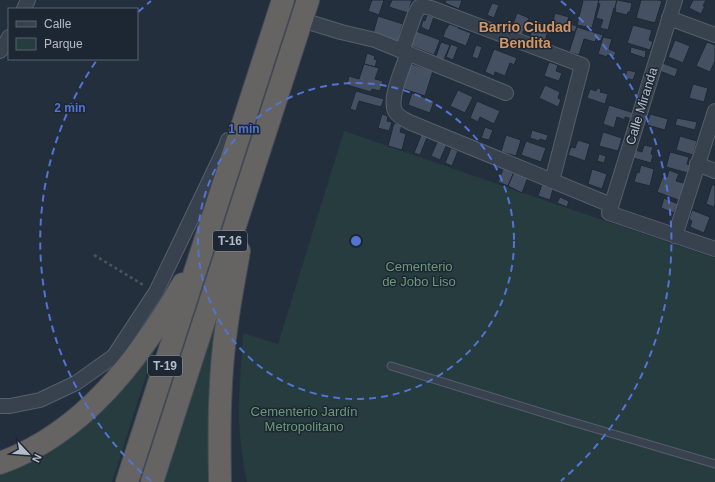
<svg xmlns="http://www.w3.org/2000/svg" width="715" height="482" font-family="Arial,sans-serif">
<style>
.green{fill:#263c3f}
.building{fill:#455162;stroke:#1f2835}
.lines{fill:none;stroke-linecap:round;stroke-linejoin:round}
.service-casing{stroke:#565f6c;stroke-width:9}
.minor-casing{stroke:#565f6c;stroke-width:16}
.trunk-casing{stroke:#434c59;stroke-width:24}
.path{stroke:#44595c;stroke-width:2.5;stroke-dasharray:3 3;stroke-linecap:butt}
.service{stroke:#38414e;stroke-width:7}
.minor{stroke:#38414e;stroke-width:14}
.trunk{stroke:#656462;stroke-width:22}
.ring{fill:none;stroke:#5274d3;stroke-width:2;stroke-dasharray:7 5}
.labels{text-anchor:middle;stroke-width:3;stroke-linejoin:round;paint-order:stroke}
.shield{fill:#1d2633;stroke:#878f9c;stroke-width:1}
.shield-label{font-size:12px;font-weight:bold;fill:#b4bcc9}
.street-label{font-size:13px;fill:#b4bcc9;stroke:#1d2633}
.park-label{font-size:13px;fill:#6b9a76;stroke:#1d2633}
.neighbourhood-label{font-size:14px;font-weight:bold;fill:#d59563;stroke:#1d2633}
.centre{fill:#5274d3;stroke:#1d2633;stroke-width:2}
.ring-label{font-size:12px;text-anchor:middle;font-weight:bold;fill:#5274d3;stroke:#1d2633;stroke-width:3;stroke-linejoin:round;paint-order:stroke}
</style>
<rect width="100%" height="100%" fill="#242f3e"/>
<g class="green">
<path d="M 344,131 L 561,206 L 715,258 L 715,482 L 247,482 C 242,456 238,428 239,402 C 240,379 242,356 243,333 L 278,344 Z"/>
<path d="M 223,296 L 214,482 L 164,482 Z"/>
<path d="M 158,338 L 112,482 L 0,482 L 0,469 Z"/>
</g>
<g class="building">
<path d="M 372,0 L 384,0 L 379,15 L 368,11 Z"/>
<path d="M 392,0 L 412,0 L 408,13 L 389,7 Z"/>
<path d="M 446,0 L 462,0 L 459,9 L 445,3 Z"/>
<path d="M 580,0 L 599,0 L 592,28 L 577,25 L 583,1 Z"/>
<path d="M 599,0 L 617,0 L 615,8 L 614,8 L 608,30 L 600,28 L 603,20 L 596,18 L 600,4 L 598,4 Z"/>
<path d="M 617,0 L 632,3 L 630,12 L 628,12 L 627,15 L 615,12 L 616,9 L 615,8 Z"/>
<path d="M 641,0 L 658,0 L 662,1 L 655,23 L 636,18 Z"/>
<path d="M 693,0 L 706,0 L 703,6 L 705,6 L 701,14 L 689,8 Z"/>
<path d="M 492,3 L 499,5 L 494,18 L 487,15 Z"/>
<path d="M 517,13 L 529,18 L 522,35 L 510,32 Z"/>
<path d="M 555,13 L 569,17 L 567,23 L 577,26 L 575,32 L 552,25 Z"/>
<path d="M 427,15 L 434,17 L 429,31 L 421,27 L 423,20 L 425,21 Z"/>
<path d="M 378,16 L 403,24 L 399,37 L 401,37 L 399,42 L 373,34 Z"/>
<path d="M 536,20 L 550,25 L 544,44 L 529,39 Z"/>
<path d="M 449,24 L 458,27 L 458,28 L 471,33 L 466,46 L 443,37 L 446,28 L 447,28 Z"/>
<path d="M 633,25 L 652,30 L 649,40 L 653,42 L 650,50 L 627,43 Z"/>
<path d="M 577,27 L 603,35 L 601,41 L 596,39 L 595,42 L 584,39 L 579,55 L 569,52 Z"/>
<path d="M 416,31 L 440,40 L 434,55 L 411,46 Z"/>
<path d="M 603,37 L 612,39 L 609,49 L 616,52 L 614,57 L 607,55 L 607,57 L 598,54 Z"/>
<path d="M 675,40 L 690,46 L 683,63 L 668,57 Z"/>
<path d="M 441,42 L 450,45 L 443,62 L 435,59 Z"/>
<path d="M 707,42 L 715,45 L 715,61 L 710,72 L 696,66 Z"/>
<path d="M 451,44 L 458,47 L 453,60 L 446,57 Z"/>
<path d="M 476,45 L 482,47 L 478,59 L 472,57 Z"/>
<path d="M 631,47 L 646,51 L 645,58 L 630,53 Z"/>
<path d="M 494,49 L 517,58 L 514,65 L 510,63 L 505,76 L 495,72 L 494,76 L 485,72 Z"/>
<path d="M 367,53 L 375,56 L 374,59 L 377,60 L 375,67 L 364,64 Z"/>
<path d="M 549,62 L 558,65 L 556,71 L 562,73 L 559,81 L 544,76 Z"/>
<path d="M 660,62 L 678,69 L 675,77 L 657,70 Z"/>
<path d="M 409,63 L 433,71 L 425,96 L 401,88 Z"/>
<path d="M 364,64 L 379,68 L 375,79 L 383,81 L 380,91 L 372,89 L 371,92 L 347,85 L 349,76 L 359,79 Z"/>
<path d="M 627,70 L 636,72 L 633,80 L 625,78 Z"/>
<path d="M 693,84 L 708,88 L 704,102 L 689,98 Z"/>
<path d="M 545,85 L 560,92 L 558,98 L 561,100 L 558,107 L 539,98 Z"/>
<path d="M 597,88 L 601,89 L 600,92 L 608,94 L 605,104 L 587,98 L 590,89 L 596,91 Z"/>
<path d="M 458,90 L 473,97 L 465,113 L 450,106 Z"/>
<path d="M 356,91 L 384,99 L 381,107 L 359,101 L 356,111 L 350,109 Z"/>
<path d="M 412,93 L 434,101 L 430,113 L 408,105 Z"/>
<path d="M 477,101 L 500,111 L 494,124 L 480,117 L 478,122 L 470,118 Z"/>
<path d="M 609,105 L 634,113 L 632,119 L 625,117 L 625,120 L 617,117 L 614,128 L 603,124 Z"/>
<path d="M 382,114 L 388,116 L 387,121 L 392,122 L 389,131 L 378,128 Z"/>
<path d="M 650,114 L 668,119 L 665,130 L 647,125 Z"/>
<path d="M 677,118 L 697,122 L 695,130 L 675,125 Z"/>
<path d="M 394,123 L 402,125 L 400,132 L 406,134 L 402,150 L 388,146 Z"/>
<path d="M 485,127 L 493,130 L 489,140 L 481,138 Z"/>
<path d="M 532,130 L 548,135 L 546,141 L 540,139 L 539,141 L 530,138 Z"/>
<path d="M 603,132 L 622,138 L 618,151 L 599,146 Z"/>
<path d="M 422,133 L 428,135 L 420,155 L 414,153 Z"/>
<path d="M 506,135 L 521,140 L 516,156 L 501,152 Z"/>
<path d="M 680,136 L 697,141 L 693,155 L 676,150 Z"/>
<path d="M 438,140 L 447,144 L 440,160 L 431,156 Z"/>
<path d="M 578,140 L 590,144 L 585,161 L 568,155 L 571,147 L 575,148 Z"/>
<path d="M 526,141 L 546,148 L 541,162 L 521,155 Z"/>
<path d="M 644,145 L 653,147 L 651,154 L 653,155 L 651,163 L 633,158 L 635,150 L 642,152 Z"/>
<path d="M 451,148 L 458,151 L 452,166 L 445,163 Z"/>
<path d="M 670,152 L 689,157 L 687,164 L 690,165 L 688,173 L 666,167 Z"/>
<path d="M 599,154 L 606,156 L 604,163 L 597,161 Z"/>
<path d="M 641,165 L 654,169 L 650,186 L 634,182 L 637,172 L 639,173 Z"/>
<path d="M 504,167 L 514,172 L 508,186 L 498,182 Z"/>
<path d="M 592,169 L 607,174 L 602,189 L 588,184 Z"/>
<path d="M 669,170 L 679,174 L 676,181 L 687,184 L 681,201 L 657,192 L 663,176 L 667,177 Z"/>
<path d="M 514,172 L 528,177 L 522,193 L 508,186 Z"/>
<path d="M 542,184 L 548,185 L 547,187 L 553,189 L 550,200 L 538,196 Z"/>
<path d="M 712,185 L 715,185 L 715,203 L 714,207 L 706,204 Z"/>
<path d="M 560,197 L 569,201 L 567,207 L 557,203 Z"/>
<path d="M 664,198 L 678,204 L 674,213 L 661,208 Z"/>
<path d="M 692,210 L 710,217 L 704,233 L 690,227 L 692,221 L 689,219 Z"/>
</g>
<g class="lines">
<g class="service-casing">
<path id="service" d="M 391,366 L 566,420 L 715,464"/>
</g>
<g class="minor-casing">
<g id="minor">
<path d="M 675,0 L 609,213 L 715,249"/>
<path d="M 24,9 L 28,0"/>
<path d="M 669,18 L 715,35"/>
<path d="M 302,20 L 341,32 L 375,40 L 506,93"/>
<path d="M 0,51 L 5,45 L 9,37"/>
<path d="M 402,51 L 415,14 L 419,7 L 422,6 L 431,8 L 582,65 L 552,181"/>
<path d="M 408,53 C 403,67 389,98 395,111 C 398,117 404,119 409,122 L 611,205"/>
<path d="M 697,164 L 715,171"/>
<path d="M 675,236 L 715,111"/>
<path d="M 0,406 L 10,406 L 40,400 L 76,383 L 114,356 L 156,292 L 183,236 L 226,146 L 228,140"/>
</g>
</g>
<g class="trunk-casing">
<g id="trunk">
<path d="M 0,463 C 84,433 139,359 183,284"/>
<path d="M 127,482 L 283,0"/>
<path d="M 152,482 L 308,0"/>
<path d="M 220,482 C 219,429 219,375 227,323 C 230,299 235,275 239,251"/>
</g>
</g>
<path class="path" d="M 94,255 L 145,286"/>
<use href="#service" class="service"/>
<use href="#minor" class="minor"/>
<use href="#trunk" class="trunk"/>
</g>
<g class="ring">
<circle cx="356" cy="241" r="158"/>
<path d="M151 481A316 316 0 0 1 97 60M138 12A316 316 0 0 1 151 1M561 1A316 316 0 0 1 561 481"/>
</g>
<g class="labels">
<g class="shield">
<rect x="213" y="231" width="34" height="20" rx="3"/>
<rect x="148" y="356" width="34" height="20" rx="3"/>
</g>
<g class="shield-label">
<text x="230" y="245">T-16</text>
<text x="165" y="370">T-19</text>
</g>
<g class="street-label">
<text transform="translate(641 106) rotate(-73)" y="5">Calle Miranda</text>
</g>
<g class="park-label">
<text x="419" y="271">Cementerio<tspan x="419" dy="15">de Jobo Liso</tspan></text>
<text x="304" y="416">Cementerio Jardín<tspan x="304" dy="15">Metropolitano</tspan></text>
</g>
<g class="neighbourhood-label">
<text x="525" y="32">Barrio Ciudad<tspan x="525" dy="16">Bendita</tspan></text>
</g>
</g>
<circle cx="356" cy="241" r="6" class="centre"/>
<g class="ring-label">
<text x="70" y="112">2 min</text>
<text x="244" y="133">1 min</text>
</g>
<rect x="8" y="8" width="130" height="52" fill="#1d2633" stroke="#59626f"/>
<rect x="16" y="21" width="20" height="6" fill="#38414e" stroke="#59626f"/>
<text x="44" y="28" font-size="12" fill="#b4bcc9">Calle</text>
<rect x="16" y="38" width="20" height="12" fill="#263c3f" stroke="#59626f"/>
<text x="44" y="48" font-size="12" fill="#b4bcc9">Parque</text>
<g transform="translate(28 454) rotate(116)" stroke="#1d2633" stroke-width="3" paint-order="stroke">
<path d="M0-3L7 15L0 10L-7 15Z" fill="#b4bcc9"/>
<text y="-6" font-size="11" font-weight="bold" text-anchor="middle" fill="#b4bcc9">N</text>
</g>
</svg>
